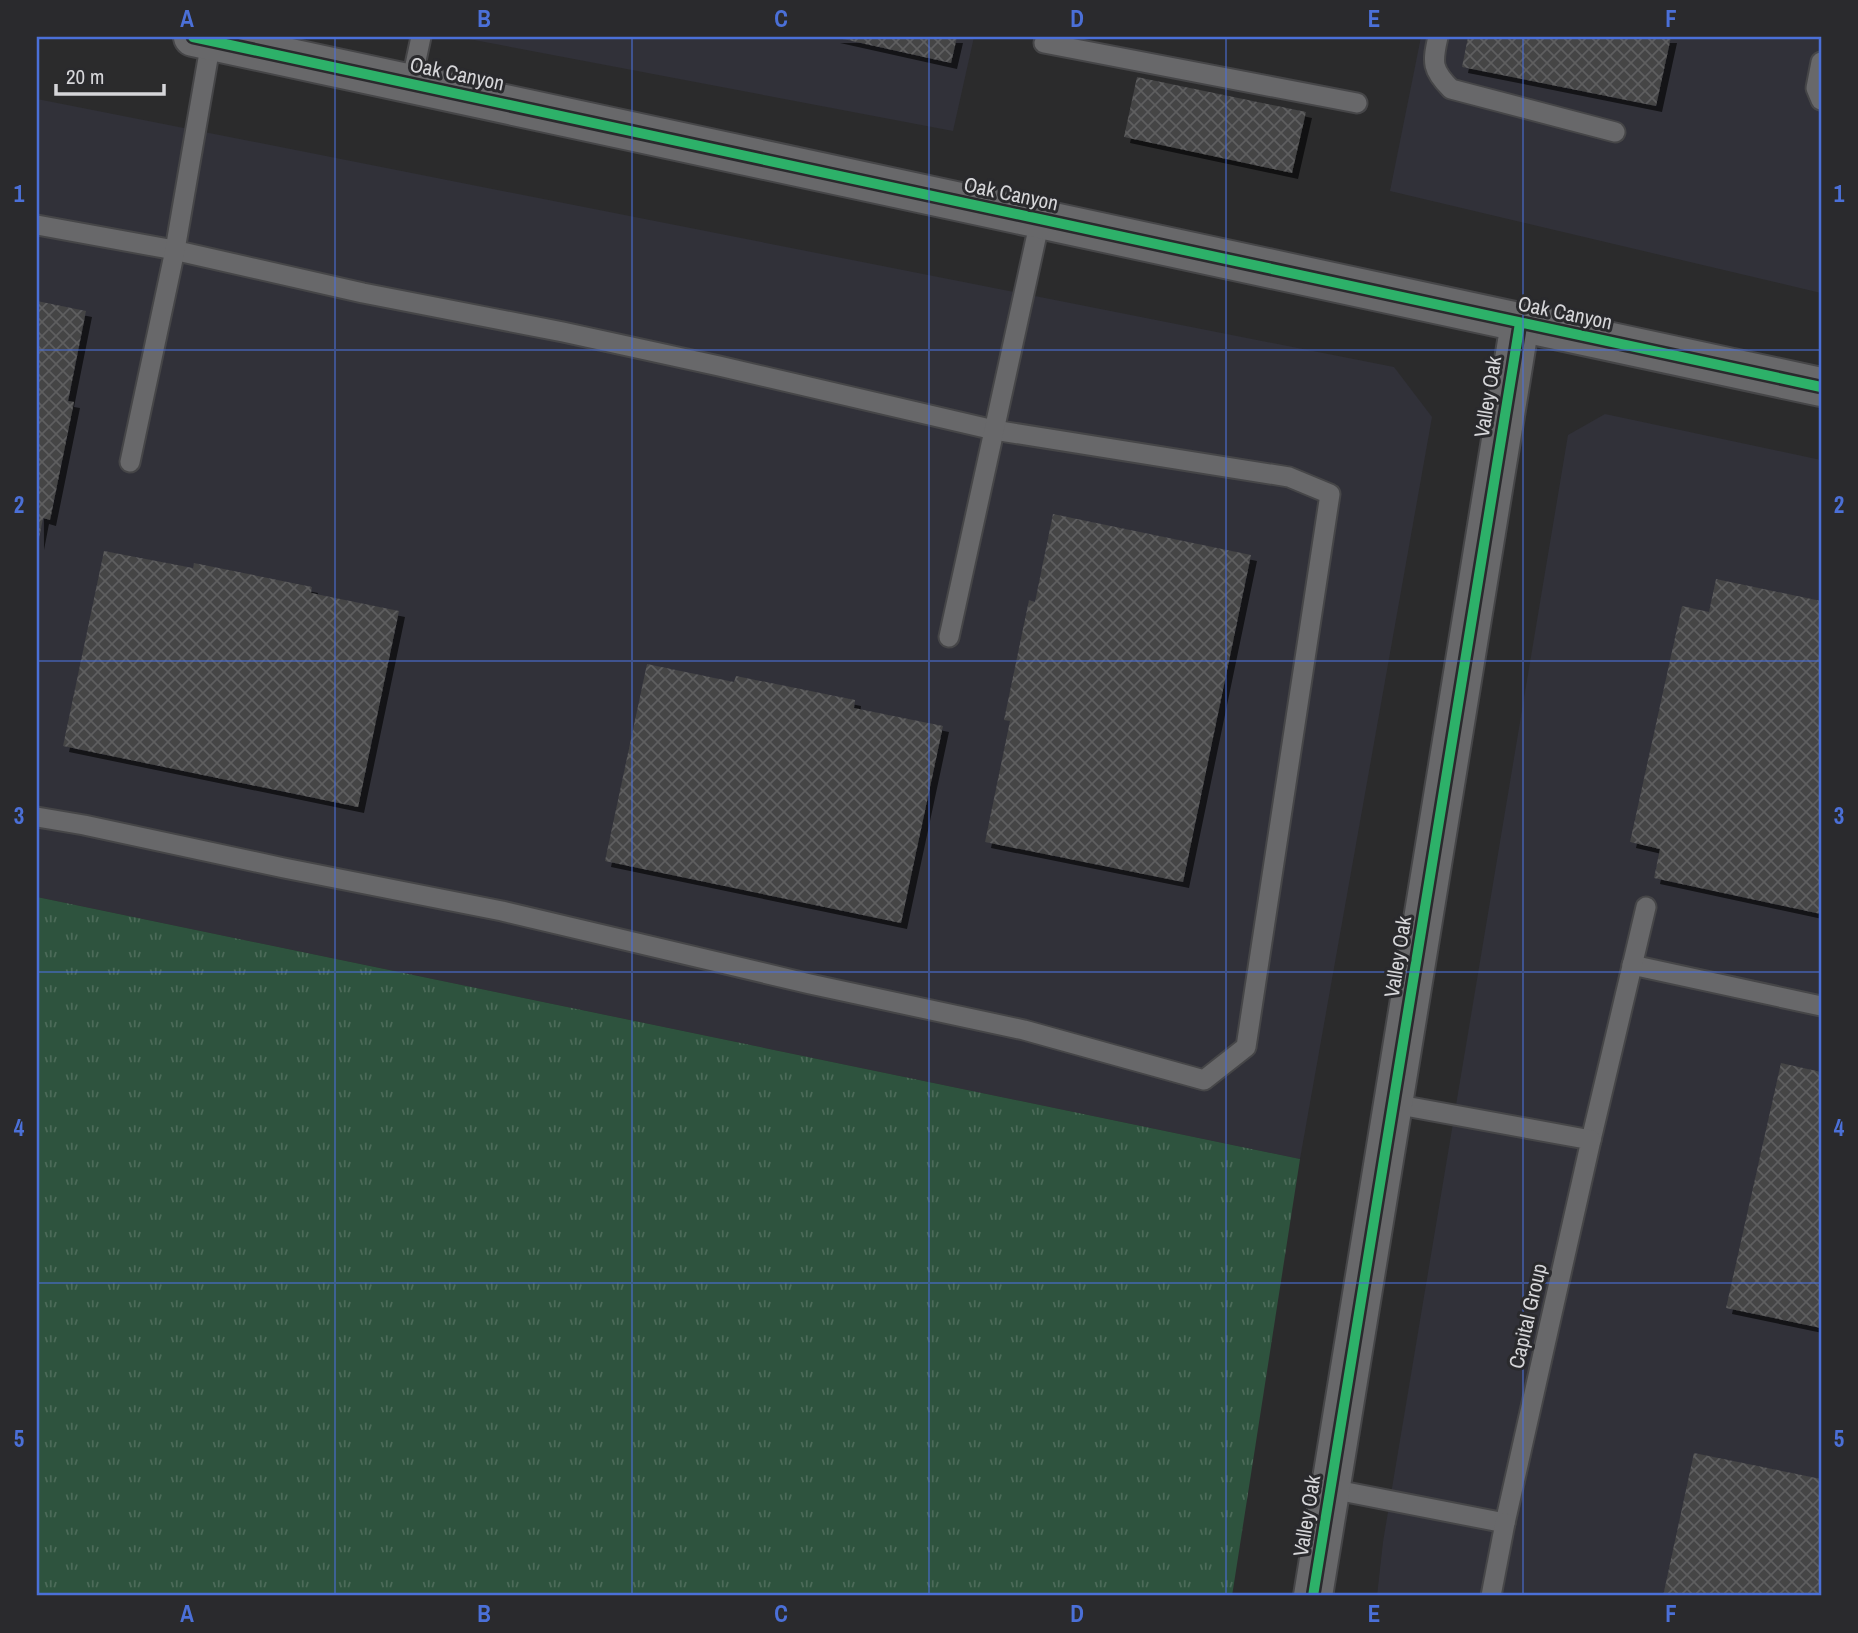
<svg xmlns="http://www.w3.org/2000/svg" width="1858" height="1633" font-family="'Archivo Narrow',sans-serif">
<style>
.built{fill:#313139}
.grass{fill:url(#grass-tufts)}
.building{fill:url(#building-cross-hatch);filter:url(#shadow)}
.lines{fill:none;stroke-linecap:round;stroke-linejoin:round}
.service-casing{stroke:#464648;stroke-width:23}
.tertiary-casing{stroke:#464648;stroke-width:42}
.service{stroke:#68686a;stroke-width:19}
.tertiary{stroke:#68686a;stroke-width:38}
.cycleway-casing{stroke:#2a2a2d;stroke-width:15}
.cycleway{stroke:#2db169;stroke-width:10}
.grid{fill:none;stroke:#4b70d8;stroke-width:2;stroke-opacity:0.55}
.labels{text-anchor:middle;stroke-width:6;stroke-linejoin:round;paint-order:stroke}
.street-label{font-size:21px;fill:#d6d6d9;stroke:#2a2a2d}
.neatline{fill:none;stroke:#4b70d8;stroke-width:2.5}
.grid-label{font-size:23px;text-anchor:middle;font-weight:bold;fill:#4b70d8}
</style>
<defs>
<pattern id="grass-tufts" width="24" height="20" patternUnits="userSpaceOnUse" patternTransform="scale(1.75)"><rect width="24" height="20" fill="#2e533e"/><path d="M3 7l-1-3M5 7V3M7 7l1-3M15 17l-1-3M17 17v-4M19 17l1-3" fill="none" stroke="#4c6b59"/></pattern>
<pattern id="building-cross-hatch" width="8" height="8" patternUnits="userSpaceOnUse" patternTransform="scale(1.75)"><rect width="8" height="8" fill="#444445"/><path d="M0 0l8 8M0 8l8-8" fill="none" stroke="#5e5e5f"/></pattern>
<filter id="shadow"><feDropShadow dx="6" dy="6" stdDeviation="0" flood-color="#0009"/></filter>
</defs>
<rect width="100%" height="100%" fill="#2b2b2c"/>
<g class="built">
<path d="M 458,37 L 974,37 L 953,131 Z"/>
<path d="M 1421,37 L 1821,37 L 1821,293 L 1390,191 Z"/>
<path d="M 37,99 L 1394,367 L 1432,417 L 1300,1159 L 37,897 Z"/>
<path d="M 1605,414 L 1821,460 L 1821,1596 L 1377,1596 L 1383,1542 L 1568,435 Z"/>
</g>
<path class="grass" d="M 37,897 L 1300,1159 L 1232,1596 L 37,1596 Z"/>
<g class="building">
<path d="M 834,37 L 957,37 L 951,63 Z"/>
<path d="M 1468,37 L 1671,37 L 1656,106 L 1462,67 Z"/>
<path d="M 1137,77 L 1306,112 L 1292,173 L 1124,137 Z"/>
<path d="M 37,301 L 86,311 L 68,401 L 74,402 L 50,520 L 43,518 L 38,544 Z"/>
<path d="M 1053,514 L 1251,555 L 1183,882 L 985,842 L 1010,721 L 1004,720 L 1029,600 L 1035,602 Z"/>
<path d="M 104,551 L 193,568 L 194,563 L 312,587 L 311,593 L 399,611 L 358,807 L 63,746 Z"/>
<path d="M 1716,579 L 1821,601 L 1821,914 L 1654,878 L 1660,849 L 1630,842 L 1682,606 L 1709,612 Z"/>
<path d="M 647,664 L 734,682 L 736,676 L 855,700 L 854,708 L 943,726 L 901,923 L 605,861 Z"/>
<path d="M 1781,1063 L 1821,1072 L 1821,1328 L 1726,1308 Z"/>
<path d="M 1694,1453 L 1821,1479 L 1821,1596 L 1663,1596 Z"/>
</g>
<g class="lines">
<g class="service-casing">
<g id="service">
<path d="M 1438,37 C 1432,63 1432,70 1451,89 L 1615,132"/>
<path d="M 1044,43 L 1357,103"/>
<path d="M 1821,62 L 1816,88 L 1821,100"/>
<path d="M 411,84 L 421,37"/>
<path d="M 37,225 L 169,249 L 363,293 L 563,332 L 719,366 L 994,430 L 1289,477 L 1330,494 L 1246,1047 L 1204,1080 L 1024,1030 L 810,984 L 502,911 L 284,868 L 84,825 L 37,817"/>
<path d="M 130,462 L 175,250 L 211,41"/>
<path d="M 949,637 L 1040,220"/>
<path d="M 1632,965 L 1821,1006"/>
<path d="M 1591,1140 L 1646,907"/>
<path d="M 1331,1489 L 1505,1523 L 1591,1140 L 1394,1104"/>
<path d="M 1491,1596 L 1505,1523"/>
</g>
</g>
<g class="tertiary-casing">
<g id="tertiary">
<path d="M 193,37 L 1821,387"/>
<path d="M 1313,1596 L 1520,323"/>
</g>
</g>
<use href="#service" class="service"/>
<use href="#tertiary" class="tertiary"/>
<g class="cycleway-casing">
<g id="cycleway">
<path d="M 193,37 L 1821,387"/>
<path d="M 1313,1596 L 1520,323"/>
</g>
</g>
<use href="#cycleway" class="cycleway"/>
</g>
<path class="grid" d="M 335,37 L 335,1596M 632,37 L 632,1596M 929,37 L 929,1596M 1226,37 L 1226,1596M 1523,37 L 1523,1596M 37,350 L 1821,350M 37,661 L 1821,661M 37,972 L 1821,972M 37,1283 L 1821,1283"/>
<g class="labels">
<g class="street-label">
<text transform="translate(457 74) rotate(12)" y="7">Oak Canyon</text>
<text transform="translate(1011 194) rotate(12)" y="7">Oak Canyon</text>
<text transform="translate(1565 313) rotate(12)" y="7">Oak Canyon</text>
<text transform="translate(1488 397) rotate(-81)" y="7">Valley Oak</text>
<text transform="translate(1398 957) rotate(-81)" y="7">Valley Oak</text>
<text transform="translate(1528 1316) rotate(-77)" y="7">Capital Group</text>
<text transform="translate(1307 1516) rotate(-81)" y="7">Valley Oak</text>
</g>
</g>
<rect width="1858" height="1633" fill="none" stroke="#2a2a2d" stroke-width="77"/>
<path d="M56 84v10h108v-10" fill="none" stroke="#d6d6d9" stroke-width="3.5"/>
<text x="66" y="84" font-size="21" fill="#d6d6d9" stroke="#2a2a2d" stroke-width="5" paint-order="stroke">20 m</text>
<rect x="38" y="38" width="1782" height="1556" class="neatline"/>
<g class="grid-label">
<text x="187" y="27">A</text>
<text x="484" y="27">B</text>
<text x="781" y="27">C</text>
<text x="1077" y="27">D</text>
<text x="1374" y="27">E</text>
<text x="1671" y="27">F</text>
<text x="19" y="202">1</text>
<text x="1839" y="202">1</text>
<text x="19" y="513">2</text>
<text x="1839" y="513">2</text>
<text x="19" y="824">3</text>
<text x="1839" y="824">3</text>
<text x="19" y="1136">4</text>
<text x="1839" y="1136">4</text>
<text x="19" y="1447">5</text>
<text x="1839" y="1447">5</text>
<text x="187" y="1622">A</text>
<text x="484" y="1622">B</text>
<text x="781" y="1622">C</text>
<text x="1077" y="1622">D</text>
<text x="1374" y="1622">E</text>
<text x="1671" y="1622">F</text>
</g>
</svg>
